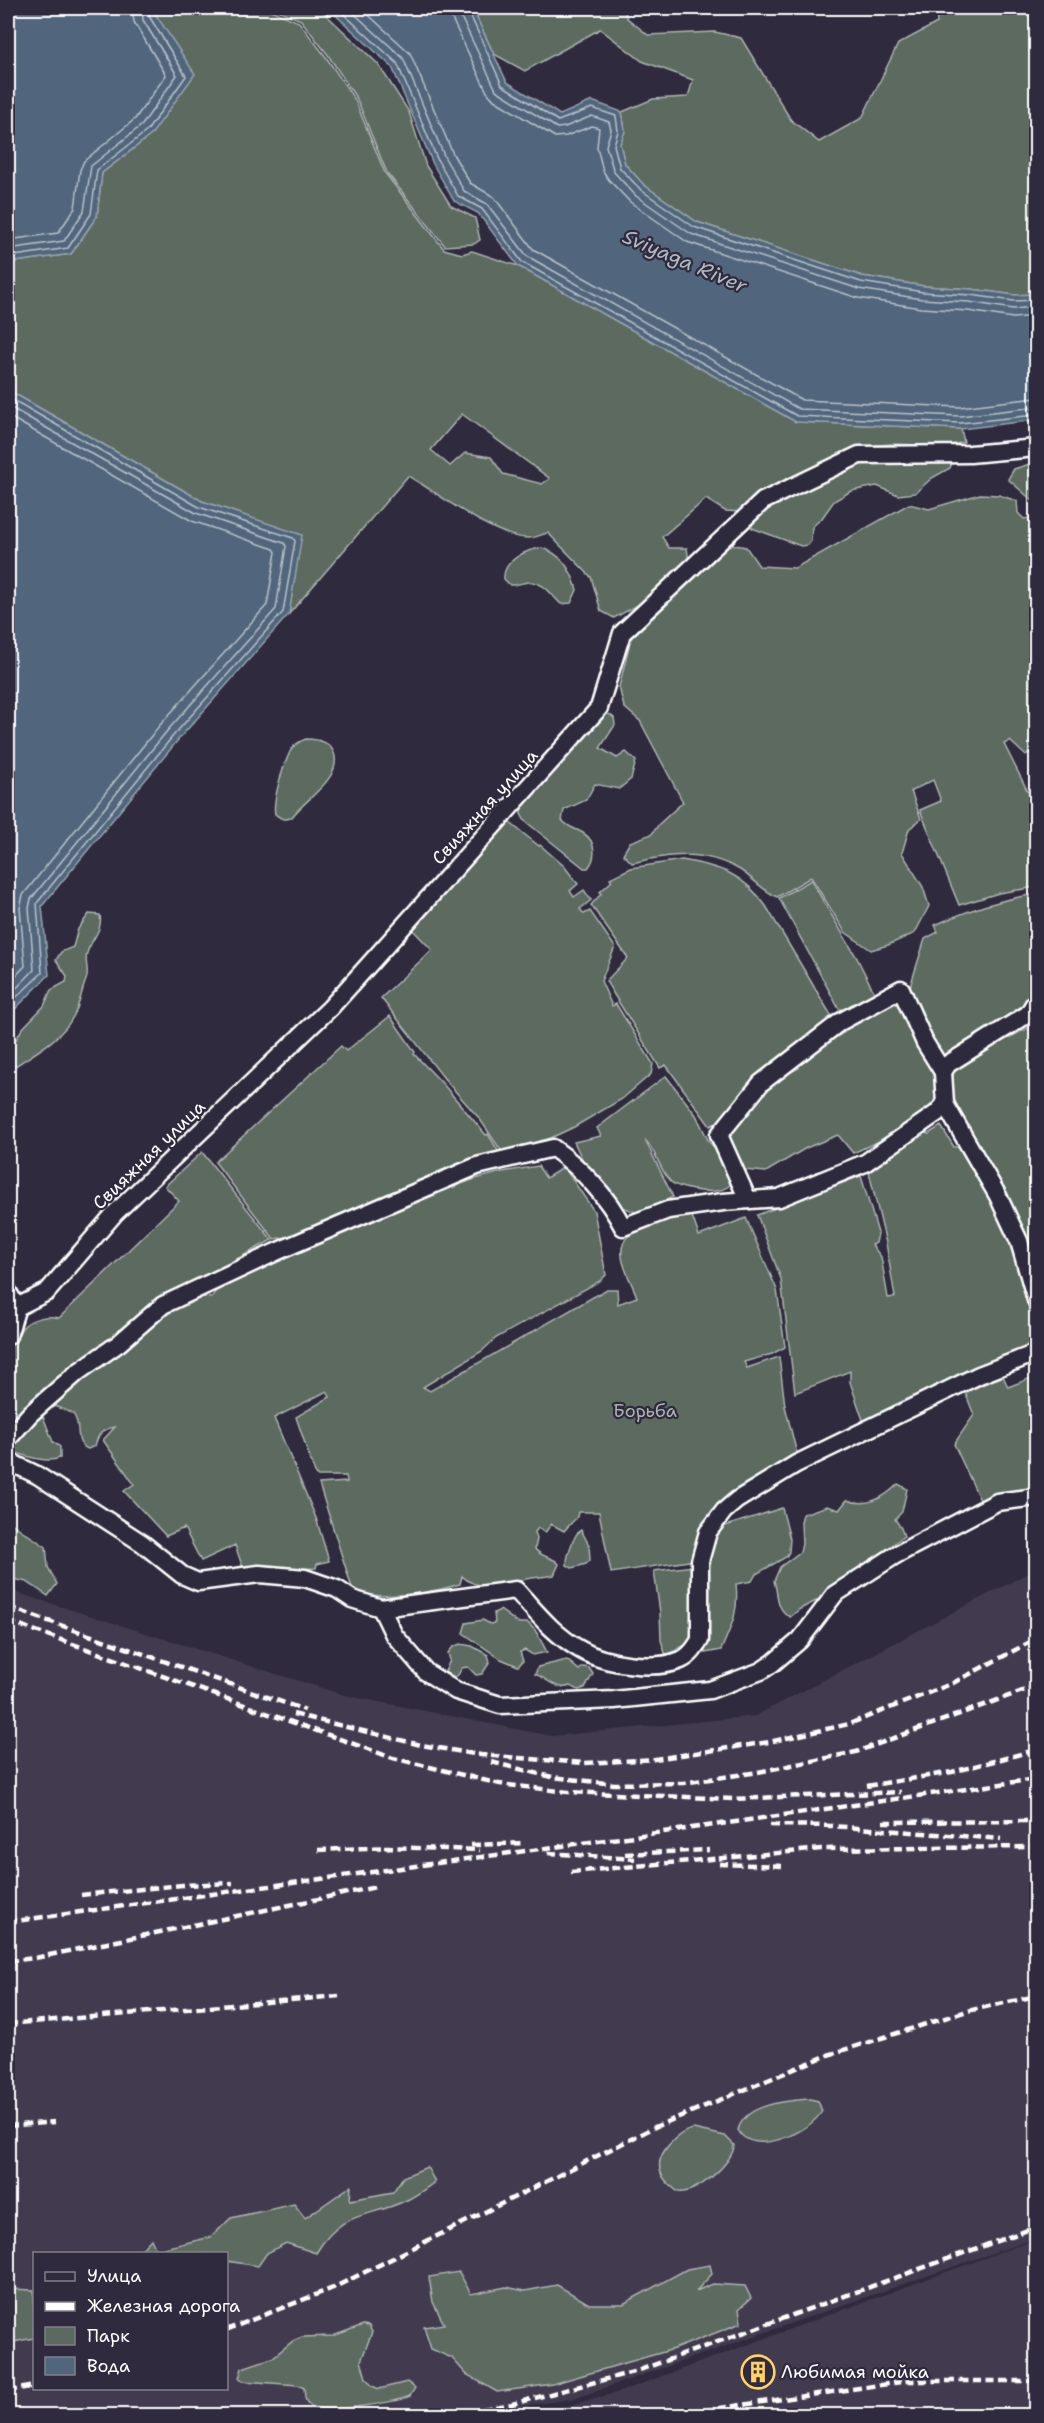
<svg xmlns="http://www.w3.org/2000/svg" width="1044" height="2423" font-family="'Shantell Sans',sans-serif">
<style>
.built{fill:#423a50;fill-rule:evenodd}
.green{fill:#5b6a61;stroke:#adb4b0;stroke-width:1.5;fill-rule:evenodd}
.water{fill:#51667c;stroke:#97a3b0;stroke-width:1.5}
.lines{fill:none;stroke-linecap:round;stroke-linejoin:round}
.shore{stroke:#b9c2cb;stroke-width:1.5}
.street-casing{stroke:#fff;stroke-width:21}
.street{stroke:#2f2a3d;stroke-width:16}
.rail{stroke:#fff;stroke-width:4.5;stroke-dasharray:9 4.5;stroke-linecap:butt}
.labels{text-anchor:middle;stroke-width:4.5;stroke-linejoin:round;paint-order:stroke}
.street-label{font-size:18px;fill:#fff;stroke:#2f2a3d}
.park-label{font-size:18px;fill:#adb4b0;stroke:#2f2a3d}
.poi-label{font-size:18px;fill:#fff;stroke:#2f2a3d;text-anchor:start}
.water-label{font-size:20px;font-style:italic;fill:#b1bac4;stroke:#2f2a3d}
</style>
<rect width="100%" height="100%" fill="#2f2a3d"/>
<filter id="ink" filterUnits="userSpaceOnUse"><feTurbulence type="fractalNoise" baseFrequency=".0167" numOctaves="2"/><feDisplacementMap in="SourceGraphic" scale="12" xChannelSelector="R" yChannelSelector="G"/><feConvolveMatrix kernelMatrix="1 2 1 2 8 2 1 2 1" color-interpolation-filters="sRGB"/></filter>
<g filter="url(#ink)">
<g class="built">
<path d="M 1036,1569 L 1036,2238 L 576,2398 L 459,2416 L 8,2415 L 8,1590 L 344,1695 L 552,1736 L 755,1716 ZM 34,2254 L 226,2254 L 226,2388 L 34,2388 Z"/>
<path d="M 1036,2239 L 1036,2415 L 518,2415 L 550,2411 L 619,2392 Z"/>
</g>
<g class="green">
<path d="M 156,8 L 266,8 L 299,22 L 326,57 L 355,100 L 385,173 L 444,249 L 462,254 L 472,251 L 518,266 L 796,422 L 961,429 L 964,442 L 948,446 L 892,444 L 866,446 L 830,459 L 783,483 L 742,512 L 725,511 L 706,499 L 662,537 L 669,548 L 687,548 L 689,563 L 640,604 L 614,618 L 601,611 L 591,577 L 548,533 C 542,534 535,538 529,538 C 495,539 439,493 408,476 L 289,614 L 301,535 L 202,501 L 8,390 L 8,263 L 71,254 L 97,216 L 102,173 L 151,135 L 154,12 ZM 462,414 L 549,478 L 549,479 L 542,484 L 503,474 L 491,457 L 465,453 L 450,466 L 431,450 Z"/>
<path d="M 273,8 L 319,8 L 378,64 L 409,112 L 426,166 L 451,206 L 475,218 L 480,240 L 474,244 L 445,246 L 387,173 L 357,99 L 328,55 L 301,20 Z"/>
<path d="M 472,8 L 624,8 L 627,18 L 648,35 L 715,32 L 741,38 L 791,120 L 819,142 L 862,118 L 898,44 L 937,23 L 936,8 L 1036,8 L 1036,294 L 1015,295 L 971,289 L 924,286 L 862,276 L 697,222 L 644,185 L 625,164 L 620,144 L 625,131 L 622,112 L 653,99 L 688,97 L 693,80 L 642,61 L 600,29 L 525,71 L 494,54 Z"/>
<path d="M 861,461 L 952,463 L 950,468 L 932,478 L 915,493 L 898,495 L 877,486 L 851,491 L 834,501 L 822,518 L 812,527 L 811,541 L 808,545 L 801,546 L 752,528 L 752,521 L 766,507 Z"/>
<path d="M 1036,462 L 1036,751 L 1025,755 L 1010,741 L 1004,744 L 1036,808 L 1036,887 L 999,893 L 959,905 L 920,810 L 941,801 L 933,780 L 911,791 L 921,819 L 909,829 L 902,853 L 923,887 L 929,906 L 915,933 L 888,945 L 871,950 L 845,932 L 811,877 L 777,897 C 763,891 753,878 740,870 C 704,849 670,854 632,863 L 623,854 L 630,842 L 652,834 L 659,824 L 683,802 L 640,721 L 624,707 L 619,687 L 632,634 L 716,552 L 729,544 L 746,547 L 759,566 L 795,568 L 909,504 L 929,509 L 980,494 L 999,495 L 1017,501 L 1018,513 L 1024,519 L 1034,517 L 1034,502 L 1008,479 L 1014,469 Z"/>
<path d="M 542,548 C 562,554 572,571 577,590 L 571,603 L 561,604 C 551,595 545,582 529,582 C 522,582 517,586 510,585 L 504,579 C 502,561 527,549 542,548 Z"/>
<path d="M 609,714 L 614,718 L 615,725 L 600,748 L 617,758 L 626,752 L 636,761 L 631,779 L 619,789 L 595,784 L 586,800 L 564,810 L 562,820 C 568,828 575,828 583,833 C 596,841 597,857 588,868 L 584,868 L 525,821 L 521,814 L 521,803 L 554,764 L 571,752 L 600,715 Z"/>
<path d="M 306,739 C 317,739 330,741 334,753 C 343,778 305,799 292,817 C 284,821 282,819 275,814 C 272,800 284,763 291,750 C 295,744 300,741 306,739 Z"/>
<path d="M 509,822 L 539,846 L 540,845 L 564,866 L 578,884 L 570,891 L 574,897 L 584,890 L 591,900 L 580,909 L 584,914 L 590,911 L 615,947 L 601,981 L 612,1006 L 616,1004 L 653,1064 L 651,1074 L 622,1099 L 574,1127 L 536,1145 L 502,1152 L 479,1118 L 447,1082 L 381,998 L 432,950 L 413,930 Z"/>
<path d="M 682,860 C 721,867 742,873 766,906 L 832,1017 L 831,1025 L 723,1120 L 710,1126 L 666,1065 L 660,1068 L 613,993 L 606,981 L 628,958 L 591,905 L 601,894 L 600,892 L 612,881 L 610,878 L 631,868 Z"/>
<path d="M 811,880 L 857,958 L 875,994 L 847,1010 L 839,1009 L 779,898 Z"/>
<path d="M 1036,894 L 1036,989 L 1008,1021 L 964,1047 L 940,1056 L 909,990 L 925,939 L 938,932 L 935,925 C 971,909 998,900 1036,894 Z"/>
<path d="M 89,914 L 100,915 C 103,931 91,939 87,953 C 84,962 90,971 86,980 C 81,992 80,1004 74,1015 C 62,1040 29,1056 8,1071 L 8,1043 L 15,1041 L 22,1029 L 44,1006 L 51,990 L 66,982 L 67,976 L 56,960 L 61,952 L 73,947 L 78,929 Z"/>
<path d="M 893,995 L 935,1078 C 937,1090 938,1097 930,1107 L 879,1141 L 853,1153 L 838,1135 L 806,1148 L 766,1172 L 744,1170 L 740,1166 L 728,1136 L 772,1082 L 799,1068 L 795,1060 L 845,1032 L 842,1025 Z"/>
<path d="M 390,1016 L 415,1052 L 414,1054 L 442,1083 L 486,1135 L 488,1134 L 499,1152 L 408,1186 L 293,1236 L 274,1239 L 215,1162 L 341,1046 L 346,1051 Z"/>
<path d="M 1036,1024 L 1036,1281 L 953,1105 L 948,1076 L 964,1058 L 983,1051 Z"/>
<path d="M 666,1076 L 696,1115 L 709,1142 L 718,1150 L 732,1179 C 731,1199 679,1191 670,1181 C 659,1169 656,1150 645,1140 L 673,1197 L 660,1203 L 660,1205 L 636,1212 C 604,1203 587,1170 574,1142 L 601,1136 L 597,1128 Z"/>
<path d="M 941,1126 L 954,1147 L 960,1147 L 994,1203 L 1012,1240 L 1036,1317 L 1036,1336 L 1024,1348 L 958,1376 L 864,1423 L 850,1382 L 850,1371 L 795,1393 L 781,1279 L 757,1215 L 861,1176 L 878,1233 L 876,1243 L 872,1245 L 881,1257 L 888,1298 L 895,1297 L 886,1243 L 869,1172 L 874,1169 L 872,1161 L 920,1129 L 928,1134 Z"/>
<path d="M 202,1152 L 272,1240 L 160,1300 L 8,1428 L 8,1348 C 16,1341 17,1336 22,1328 C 30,1318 48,1315 59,1318 L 179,1201 L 165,1186 Z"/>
<path d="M 538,1166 L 546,1178 L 564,1167 L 594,1211 L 606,1275 L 600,1281 L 496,1338 L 482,1351 L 423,1387 L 430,1391 L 607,1289 L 617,1289 L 618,1304 L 637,1297 C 631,1279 612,1253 628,1236 L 690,1210 L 699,1236 L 746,1218 L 777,1290 L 785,1347 L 772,1354 L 744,1362 L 747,1368 L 779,1357 L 785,1406 L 798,1458 C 776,1470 727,1492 714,1511 C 703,1526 698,1543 695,1560 L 611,1573 L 599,1512 L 578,1512 L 577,1517 L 564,1531 L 551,1524 L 545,1533 L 538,1528 L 535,1532 L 537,1539 L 535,1549 C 543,1559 553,1556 559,1564 L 554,1575 C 545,1577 535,1577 526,1579 C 505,1584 479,1593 462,1576 L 460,1584 C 425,1595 390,1598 354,1594 L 319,1484 L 347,1482 L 346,1476 L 316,1476 L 296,1417 L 330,1397 L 327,1391 L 274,1418 L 316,1518 L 329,1561 L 317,1564 L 316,1568 L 244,1571 L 235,1545 L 201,1561 L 184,1528 L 166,1536 L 124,1491 L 134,1484 L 103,1440 L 115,1427 C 102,1429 98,1434 95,1446 L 88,1449 C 72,1443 83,1425 73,1414 C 68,1410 60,1409 54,1406 L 53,1400 L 131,1343 L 133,1337 L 166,1308 L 196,1296 L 211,1298 L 216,1291 L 270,1263 L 367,1218 L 475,1179 L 502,1172 Z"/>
<path d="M 1003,1376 L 1008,1387 L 1036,1376 L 1036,1492 L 1019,1491 L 980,1500 L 954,1444 L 974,1415 L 965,1392 Z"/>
<path d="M 42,1414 L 53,1442 L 60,1447 L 60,1458 C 46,1463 30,1457 16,1453 L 14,1439 Z"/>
<path d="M 898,1484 L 907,1489 L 902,1512 L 895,1519 L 901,1528 L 904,1536 L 818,1600 L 800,1609 L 790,1617 C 775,1608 779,1596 774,1581 L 780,1567 L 800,1552 L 802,1544 L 801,1522 L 803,1514 L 827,1506 L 839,1510 L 847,1500 C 867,1508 884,1498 898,1484 Z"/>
<path d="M 782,1508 L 790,1539 L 789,1552 L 786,1557 L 756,1574 L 752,1581 L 736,1584 C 739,1612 732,1625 721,1650 L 705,1653 L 707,1612 L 704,1579 L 713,1530 Z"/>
<path d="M 8,1521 L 46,1547 L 48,1567 L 57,1584 L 48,1596 L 27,1582 L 8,1578 Z"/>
<path d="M 581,1530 L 589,1545 L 590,1560 L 586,1564 L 572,1568 L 567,1565 C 566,1558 574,1533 581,1530 Z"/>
<path d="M 693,1566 L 695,1624 L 690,1642 L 666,1656 L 661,1640 L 660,1612 L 654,1571 Z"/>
<path d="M 500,1610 L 518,1623 L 528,1623 L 535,1630 L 547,1652 L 533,1655 L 525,1650 L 520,1652 L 523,1661 L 518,1666 L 501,1659 L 463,1633 L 466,1623 L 483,1620 L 490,1624 L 495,1623 L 494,1613 Z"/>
<path d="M 460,1644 L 472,1646 L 488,1655 L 490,1662 L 482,1674 L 476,1675 L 468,1667 L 462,1668 L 458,1675 L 454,1677 L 445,1672 L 450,1660 L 448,1653 L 453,1647 Z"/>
<path d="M 567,1660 L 579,1670 L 583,1667 L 589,1668 L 593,1674 L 585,1688 L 579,1690 L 570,1686 C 557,1691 548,1679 535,1674 L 538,1667 Z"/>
<path d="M 810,2099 L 818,2101 L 822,2111 C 811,2132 752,2158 738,2130 C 745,2103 788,2101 810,2099 Z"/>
<path d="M 693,2129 L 725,2136 L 734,2145 C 734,2163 695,2195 678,2192 C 671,2186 662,2179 660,2170 C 656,2153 678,2132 693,2129 Z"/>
<path d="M 427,2167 L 435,2182 C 426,2188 417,2195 407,2200 C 365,2220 344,2208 316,2253 L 286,2243 L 267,2253 L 258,2266 L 227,2261 L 226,2254 L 138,2253 L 151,2239 L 156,2250 L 211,2237 L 231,2218 L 294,2204 L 305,2218 L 351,2186 L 350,2200 L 393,2192 L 403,2177 Z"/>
<path d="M 710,2265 L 712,2274 L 696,2291 L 713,2284 L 745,2286 L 751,2298 L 739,2309 L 741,2323 L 674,2349 L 552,2384 L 497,2392 L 466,2374 L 452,2358 L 431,2349 L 424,2327 L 444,2324 L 433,2302 L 429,2277 L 459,2272 L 471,2294 L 506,2287 L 525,2291 L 557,2285 L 589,2304 L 623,2304 L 687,2269 Z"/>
<path d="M 8,2289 L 34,2290 L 34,2338 L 8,2343 Z"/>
<path d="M 363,2325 L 369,2326 L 372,2332 L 361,2361 L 366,2378 L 372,2386 L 379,2389 L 407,2382 L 415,2388 L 410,2396 C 396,2403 322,2414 310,2405 C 304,2402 305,2394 304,2388 L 298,2385 L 242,2381 L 239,2378 L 242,2368 L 272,2358 L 293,2341 L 302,2337 L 333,2336 Z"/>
</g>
<g class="water">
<path d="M 8,8 L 156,8 L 154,12 L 195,74 L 151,135 L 102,173 L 97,216 L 71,254 L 8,263 Z"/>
<path d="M 328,8 L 472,8 L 507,82 L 560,115 L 592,101 L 622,112 L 625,131 L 620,144 L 625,164 L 644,185 L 697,222 L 862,276 L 924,286 L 971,289 L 1015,295 L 1036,294 L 1036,420 L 961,429 L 796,422 L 518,266 L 478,213 L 454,201 L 433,164 L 392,67 Z"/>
<path d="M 8,390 L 202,501 L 302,535 L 289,614 L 178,740 L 42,906 L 49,975 L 12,1012 L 8,1010 Z"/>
</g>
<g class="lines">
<g class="shore">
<path d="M 337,8 L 397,63 L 438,161 L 458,196 L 482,209 L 522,262 L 797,416 L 960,423 L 1036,415"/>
<path d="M 348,8 L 403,58 L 445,158 L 464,191 L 487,204 L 527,256 L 799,409 L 960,416 L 1036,407"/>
<path d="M 361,8 L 410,53 L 453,154 L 470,183 L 494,197 L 533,249 L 802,400 L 960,407 L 1036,398"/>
<path d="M 450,8 L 452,19 L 487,92 L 494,100 L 555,137 L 566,136 L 592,126 L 599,128 L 597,147 L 603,171 L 608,179 L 630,202 L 687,242 L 858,298 L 921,308 L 968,311 L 1013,318 L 1036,316"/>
<path d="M 459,8 L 460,15 L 496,90 L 557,128 L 565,127 L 592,116 L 609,122 L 611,130 L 606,146 L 614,172 L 636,196 L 691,234 L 859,289 L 922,299 L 969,302 L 1013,309 L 1036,307"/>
<path d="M 467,8 L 502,85 L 558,121 L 592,108 L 616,116 L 618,131 L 614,145 L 620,168 L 641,190 L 694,227 L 861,282 L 923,292 L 970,295 L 1014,301 L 1036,300"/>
<path d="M 8,240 L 58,233 L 75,208 L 80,170 L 84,161 L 135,119 L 166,75 L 134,22 L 132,8"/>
<path d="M 8,249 L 64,241 L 84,211 L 91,166 L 142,125 L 177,75 L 143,20 L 142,8"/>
<path d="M 8,257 L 68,248 L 91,214 L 97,170 L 147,131 L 186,76 L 149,16 L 150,8"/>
<path d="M 8,397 L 199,507 L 293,538 L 295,541 L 283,612 L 173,736 L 37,903 L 42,973 L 8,1005"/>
<path d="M 8,406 L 196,513 L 284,543 L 286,546 L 276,609 L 167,731 L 31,899 L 29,908 L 34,970 L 8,997"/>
<path d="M 8,416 L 192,521 L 274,549 L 276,552 L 267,605 L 160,725 L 23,895 L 20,908 L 25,966 L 8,984"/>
</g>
<g class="street-casing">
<g id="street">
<path d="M 945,1104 L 998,1196 L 1019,1241 L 1036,1300"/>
<path d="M 748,1200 L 719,1135 L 761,1083 L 840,1022 L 901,989 L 925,1043 L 943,1072"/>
<path d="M 8,1292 L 17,1307"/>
<path d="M 17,1307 L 47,1292 L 115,1213 L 330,1008 L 599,708 L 622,633 L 763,501 L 859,455 L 970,454 L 1036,448"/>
<path d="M 8,1336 L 17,1307"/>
<path d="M 8,1439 L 30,1414 L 78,1372 L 118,1344 L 163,1305 L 276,1252 L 477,1166 L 553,1148 C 580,1167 608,1197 623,1227 L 668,1210 L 723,1202 L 779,1198 L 865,1163 L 937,1113 L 945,1104 L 943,1072 L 948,1064 L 1028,1014 L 1036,1001"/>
<path d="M 8,1461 L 37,1475 L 142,1543 L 182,1575 L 198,1582 L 259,1574 L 305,1578 L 337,1589 L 352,1599 L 381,1608 L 516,1590 C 536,1612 554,1635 581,1650 C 605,1664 655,1671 681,1660 C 690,1656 695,1648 700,1640 L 700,1561 L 708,1532 L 724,1511 L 737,1500 L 796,1464 L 979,1375 L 1036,1353"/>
<path d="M 381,1608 L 394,1635 L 426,1672 L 456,1691 L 500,1705 L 614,1700 L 710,1690 L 761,1671 L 773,1663 L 800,1640 L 835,1594 L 894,1556 L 997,1502 L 1036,1497"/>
</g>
</g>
<use href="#street" class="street"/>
<g class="rail">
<path d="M 8,1607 L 305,1710"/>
<path d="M 8,1621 L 393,1758 L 500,1784 L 568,1792 L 733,1799 L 901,1792"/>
<path d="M 293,1714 L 421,1745 L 481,1755 L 583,1763 L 655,1759 L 769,1742 L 849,1724 L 951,1684 L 1036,1639"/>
<path d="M 491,1762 L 552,1777 L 614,1784 L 683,1783 L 758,1772 L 856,1752 L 1036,1686"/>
<path d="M 867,1786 L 952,1772 L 1036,1750"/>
<path d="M 883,1822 L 1036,1821"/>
<path d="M 770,1825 L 832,1826 L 1001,1839"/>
<path d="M 471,1845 L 525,1843"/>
<path d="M 384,1847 L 480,1850"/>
<path d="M 318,1850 L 390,1847"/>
<path d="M 548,1853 L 635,1859"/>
<path d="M 625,1854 L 709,1850"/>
<path d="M 719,1864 L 786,1866"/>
<path d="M 571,1872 L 821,1849 L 1036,1847"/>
<path d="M 81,1895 L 182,1885 L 233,1883"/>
<path d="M 8,1922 L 707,1826 L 1036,1779"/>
<path d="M 8,1961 L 35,1958 L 376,1887"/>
<path d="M 8,2024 L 339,1996"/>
<path d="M 8,2126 L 55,2122"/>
<path d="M 226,2330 L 333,2288 L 657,2126 L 828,2055 L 967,2011 L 1036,1996"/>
<path d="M 8,2391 L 34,2386"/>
<path d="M 442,2416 L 512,2404 L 637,2371 L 1036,2227"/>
<path d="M 665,2416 L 908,2381 L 1036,2381"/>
</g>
</g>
</g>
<defs>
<g id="building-ring" transform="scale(1.725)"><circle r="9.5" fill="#2f2a3d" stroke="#ffd166" stroke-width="1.5"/><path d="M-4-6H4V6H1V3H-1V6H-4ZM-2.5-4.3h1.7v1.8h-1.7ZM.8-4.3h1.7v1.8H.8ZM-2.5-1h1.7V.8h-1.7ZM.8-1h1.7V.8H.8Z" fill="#ffd166"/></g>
</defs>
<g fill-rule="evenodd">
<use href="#building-ring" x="758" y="2372"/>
</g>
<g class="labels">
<g class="street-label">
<text transform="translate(485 807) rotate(-48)" y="6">Свияжная улица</text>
<text transform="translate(149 1155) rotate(-44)" y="6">Свияжная улица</text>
</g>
<g class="park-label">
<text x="645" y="1417">Борьба</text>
</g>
<g class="poi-label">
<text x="781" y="2378">Любимая мойка</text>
</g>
<g class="water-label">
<text transform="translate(685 261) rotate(23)" y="7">Sviyaga River</text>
</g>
</g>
<rect width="1044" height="2423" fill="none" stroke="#2f2a3d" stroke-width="30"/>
<rect x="15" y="15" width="1014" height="2393" fill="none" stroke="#fff" stroke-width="2" filter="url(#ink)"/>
<rect x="33" y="2252" width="195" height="138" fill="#2f2a3d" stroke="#827f8b" stroke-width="1.5"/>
<rect x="45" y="2272" width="30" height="9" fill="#2f2a3d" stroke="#827f8b" stroke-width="1.5"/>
<text x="87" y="2282" font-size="18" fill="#ffffff">Улица</text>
<rect x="45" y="2302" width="30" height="9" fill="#ffffff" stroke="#827f8b" stroke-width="1.5"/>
<text x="87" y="2312" font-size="18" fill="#ffffff">Железная дорога</text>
<rect x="45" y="2327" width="30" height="18" fill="#5b6a61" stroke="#827f8b" stroke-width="1.5"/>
<text x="87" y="2342" font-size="18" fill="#ffffff">Парк</text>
<rect x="45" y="2357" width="30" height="18" fill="#51667c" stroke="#827f8b" stroke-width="1.5"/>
<text x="87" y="2372" font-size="18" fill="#ffffff">Вода</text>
</svg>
